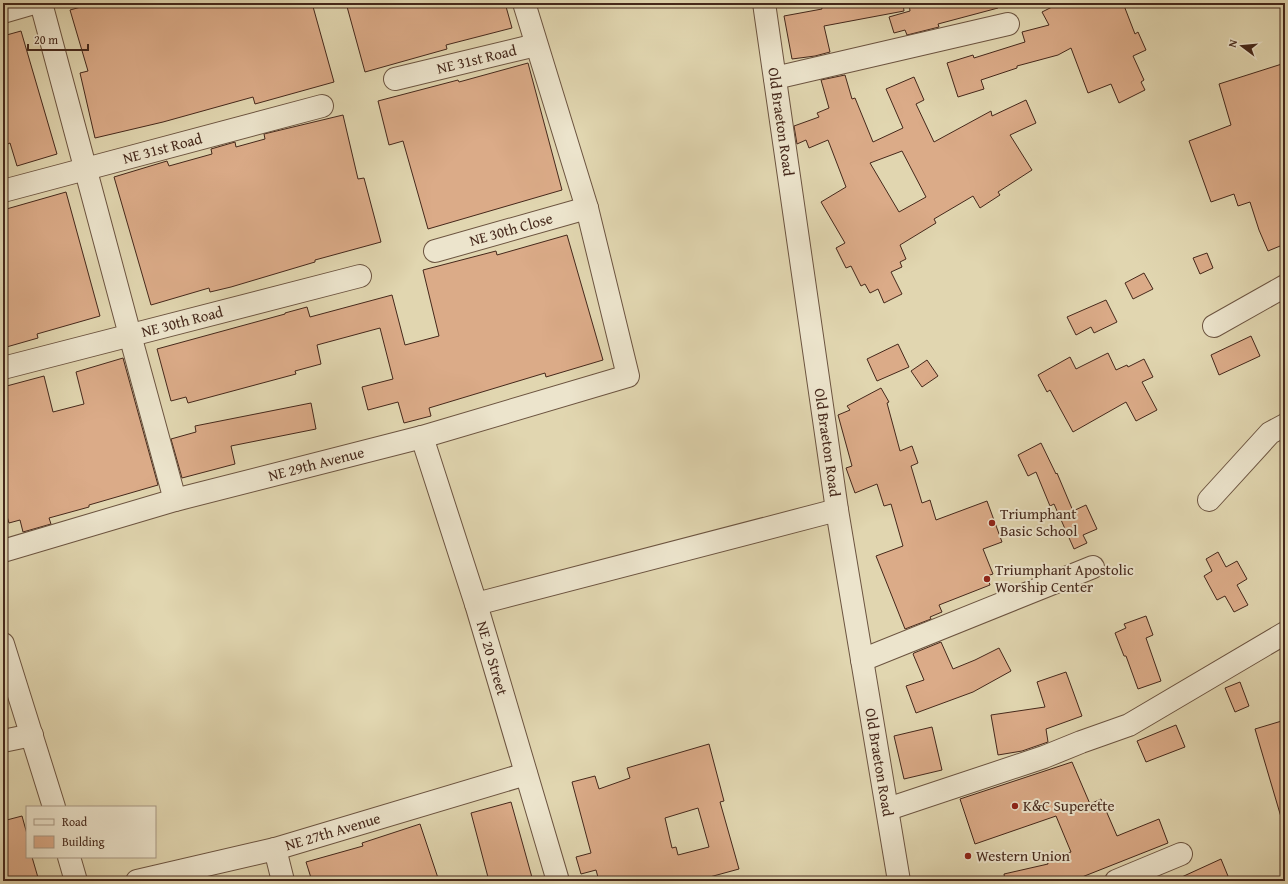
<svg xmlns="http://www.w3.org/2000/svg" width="1288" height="884" font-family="'Gentium Book Plus',serif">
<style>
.building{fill:#dbab88;stroke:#45281b;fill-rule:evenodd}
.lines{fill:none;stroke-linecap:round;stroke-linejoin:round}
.minor-casing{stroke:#6c5440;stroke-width:24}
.minor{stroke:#ece4cc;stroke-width:22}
.poi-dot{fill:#8f2418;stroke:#ece4cc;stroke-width:1.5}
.labels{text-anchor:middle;stroke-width:4;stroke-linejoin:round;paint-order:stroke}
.street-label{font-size:15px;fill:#45281b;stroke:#ece4cc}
.poi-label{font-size:15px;fill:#45281b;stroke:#ece4cc;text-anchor:start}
</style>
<rect width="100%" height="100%" fill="#e1d6b0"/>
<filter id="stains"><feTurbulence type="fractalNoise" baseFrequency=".005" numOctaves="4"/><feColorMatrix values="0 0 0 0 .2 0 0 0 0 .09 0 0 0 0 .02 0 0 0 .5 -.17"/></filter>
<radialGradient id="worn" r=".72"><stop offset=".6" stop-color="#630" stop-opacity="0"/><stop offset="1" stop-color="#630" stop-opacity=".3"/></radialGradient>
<g class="building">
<path d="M 95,3 L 312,3 L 334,82 L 255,104 L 253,97 L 163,122 L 95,138 L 80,73 L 88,71 L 70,10 Z"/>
<path d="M 346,3 L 505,3 L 512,28 L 446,45 L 447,49 L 365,72 Z"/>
<path d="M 821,3 L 903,3 L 904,11 L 824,26 L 830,52 L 815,56 L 792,59 L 784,16 L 822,9 Z"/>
<path d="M 909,3 L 997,3 L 998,8 L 938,24 L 939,27 L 907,35 L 905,30 L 894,33 L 889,17 L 910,11 Z"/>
<path d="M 1060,3 L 1123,3 L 1135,34 L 1138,32 L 1146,50 L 1133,56 L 1144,80 L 1141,82 L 1145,90 L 1119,103 L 1111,84 L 1088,93 L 1071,48 L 1058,55 L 1017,66 L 1017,68 L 981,80 L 984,89 L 958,97 L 947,63 L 973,55 L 974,58 L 1025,42 L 1022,32 L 1049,25 L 1042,12 Z"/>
<path d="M 21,31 L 57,154 L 17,166 L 10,143 L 3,146 L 3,36 Z"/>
<path d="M 528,63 L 562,190 L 428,229 L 403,141 L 389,145 L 378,101 L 458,80 L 459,82 Z"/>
<path d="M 1285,63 L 1285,244 L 1268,251 L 1259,230 L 1250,202 L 1238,206 L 1234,194 L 1211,202 L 1189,141 L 1231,125 L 1219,84 Z"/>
<path d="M 845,75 L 852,99 L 855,98 L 873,142 L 903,128 L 886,89 L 914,77 L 924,100 L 916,104 L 934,142 L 991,111 L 992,116 L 1026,100 L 1036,123 L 1010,135 L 1032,170 L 998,192 L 1000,195 L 980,208 L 973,196 L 934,219 L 936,223 L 900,245 L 906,259 L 900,262 L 902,267 L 891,272 L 902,294 L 884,303 L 878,289 L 870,293 L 865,284 L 861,286 L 851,266 L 846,268 L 836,248 L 845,243 L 821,202 L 846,187 L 828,140 L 809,148 L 806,140 L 797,144 L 794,126 L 819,117 L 817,113 L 829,108 L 821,80 ZM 902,151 L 926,197 L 899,212 L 870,163 Z"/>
<path d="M 343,115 L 358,179 L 364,178 L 381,242 L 315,260 L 315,262 L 231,287 L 210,292 L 209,288 L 151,305 L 114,177 L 167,161 L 169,166 L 212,154 L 211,149 L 235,142 L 236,147 L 265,139 L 264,134 Z"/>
<path d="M 66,192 L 100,316 L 37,334 L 38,338 L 3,348 L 3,210 Z"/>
<path d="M 567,235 L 603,360 L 546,377 L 545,373 L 429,408 L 431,416 L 404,423 L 398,402 L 368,410 L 362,387 L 393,379 L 380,328 L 317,345 L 321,364 L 295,371 L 296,374 L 188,403 L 186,397 L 171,401 L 157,349 L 285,314 L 285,313 L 307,307 L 310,317 L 392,295 L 405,345 L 439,336 L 423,270 L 496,251 L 497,255 Z"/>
<path d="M 1207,253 L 1213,268 L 1200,274 L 1193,258 Z"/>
<path d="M 1144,273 L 1153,289 L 1133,299 L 1125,283 Z"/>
<path d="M 1106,300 L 1117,322 L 1094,333 L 1091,327 L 1076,335 L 1067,317 Z"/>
<path d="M 1251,336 L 1260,356 L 1219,375 L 1211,355 Z"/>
<path d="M 898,344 L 909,367 L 877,381 L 867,359 Z"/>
<path d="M 1108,353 L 1116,370 L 1127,365 L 1128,367 L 1144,359 L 1153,377 L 1142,382 L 1157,410 L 1136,421 L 1126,402 L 1073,432 L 1050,390 L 1047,392 L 1038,375 L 1070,357 L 1076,369 Z"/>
<path d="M 123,358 L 158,485 L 89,505 L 89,507 L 49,518 L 51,524 L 23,532 L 20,520 L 9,523 L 3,503 L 3,387 L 44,376 L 53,412 L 84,404 L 76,372 Z"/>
<path d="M 927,360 L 938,376 L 922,387 L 911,371 Z"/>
<path d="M 881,388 L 889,402 L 887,403 L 900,451 L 912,446 L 918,463 L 911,466 L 922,503 L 930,500 L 936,520 L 987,501 L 1002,542 L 983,549 L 993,574 L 987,576 L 990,585 L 939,605 L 942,612 L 930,617 L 931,619 L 905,629 L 876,556 L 903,546 L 891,504 L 884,506 L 877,484 L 855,493 L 846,468 L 852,466 L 838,415 L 850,410 L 847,406 Z"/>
<path d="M 311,403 L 316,429 L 231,446 L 235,464 L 182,478 L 171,439 L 196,432 L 195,426 Z"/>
<path d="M 1041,443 L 1056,474 L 1057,473 L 1073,511 L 1086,505 L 1097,529 L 1083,535 L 1087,543 L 1074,549 L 1054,504 L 1050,506 L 1036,472 L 1028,476 L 1018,455 Z"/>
<path d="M 1218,552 L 1226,567 L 1237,561 L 1247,579 L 1237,585 L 1248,605 L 1234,612 L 1225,596 L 1217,600 L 1204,576 L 1212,571 L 1206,559 Z"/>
<path d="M 1146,616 L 1153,635 L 1146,638 L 1161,681 L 1138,689 L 1126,656 L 1124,656 L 1115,633 L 1126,628 L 1124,624 Z"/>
<path d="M 941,642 L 953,669 L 975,660 L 999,648 L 1011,671 L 973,692 L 916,713 L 906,686 L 924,680 L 913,654 L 914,653 Z"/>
<path d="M 1066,672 L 1082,716 L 1046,729 L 1048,742 L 1022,751 L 998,755 L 991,715 L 1045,707 L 1037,682 Z"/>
<path d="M 1240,682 L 1249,706 L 1235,712 L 1225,688 Z"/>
<path d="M 1285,720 L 1285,816 L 1281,817 L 1255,729 Z"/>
<path d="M 1176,725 L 1185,747 L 1146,762 L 1137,741 Z"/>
<path d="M 932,727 L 942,770 L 904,779 L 894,736 Z"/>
<path d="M 709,744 L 724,801 L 720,802 L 739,869 L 706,878 L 707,881 L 599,881 L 596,870 L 581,874 L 576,857 L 591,853 L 572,782 L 595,776 L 599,789 L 630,778 L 627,768 ZM 698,808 L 709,847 L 678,855 L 676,847 L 672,848 L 665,818 Z"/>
<path d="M 1072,762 L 1090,804 L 1101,799 L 1117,836 L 1159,819 L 1168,843 L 1082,877 L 1084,881 L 1005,881 L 1004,874 L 1048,864 L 1047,860 L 1071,852 L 1056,816 L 975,844 L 960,799 Z"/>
<path d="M 511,802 L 533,881 L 489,881 L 471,813 Z"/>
<path d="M 22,816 L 27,834 L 27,857 L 32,857 L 39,881 L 3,881 L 3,821 Z"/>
<path d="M 420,824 L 439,881 L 312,881 L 306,862 L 363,846 L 362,843 Z"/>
<path d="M 1221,859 L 1230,881 L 1173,881 Z"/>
</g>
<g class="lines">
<g class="minor-casing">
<g id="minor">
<path d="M 41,3 L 130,335 L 175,500"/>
<path id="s1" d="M 764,3 L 837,510 L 899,881"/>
<path d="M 3,12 L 34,3"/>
<path d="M 775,78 L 1008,24"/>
<path id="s2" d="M 395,79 L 536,45"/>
<path id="s3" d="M 3,191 L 322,106"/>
<path id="s4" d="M 435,251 L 587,208"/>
<path d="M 1214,326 L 1285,286"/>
<path id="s5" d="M 3,368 L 360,276"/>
<path id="s6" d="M 422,437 L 476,604 L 558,881"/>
<path d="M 1209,500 L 1270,433 L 1285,425"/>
<path id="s7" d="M 3,551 L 175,500 L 422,437 L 628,376 L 587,208 L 524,3"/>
<path d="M 476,604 L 837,510"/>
<path d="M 3,644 L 54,807"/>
<path d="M 862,660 L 1093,567"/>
<path d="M 3,741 L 32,735"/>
<path d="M 888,809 L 1044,757 L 1081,742 L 1129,725 L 1285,633"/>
<path d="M 275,849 L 283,881"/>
<path d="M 69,857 L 76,881"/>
<path id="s8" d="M 137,881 L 275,849 L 526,774"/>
<path d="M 1116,881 L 1181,854"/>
</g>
</g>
<use href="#minor" class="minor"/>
</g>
<g class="poi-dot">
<circle cx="992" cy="523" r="4"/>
<circle cx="987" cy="579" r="4"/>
<circle cx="1015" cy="806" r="4"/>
<circle cx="968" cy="856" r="4"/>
</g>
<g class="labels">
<g class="street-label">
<text dy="5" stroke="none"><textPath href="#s2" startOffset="84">NE 31st Road</textPath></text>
<text dy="5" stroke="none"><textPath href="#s1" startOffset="120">Old Braeton Road</textPath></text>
<text dy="5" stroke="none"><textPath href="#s3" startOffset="165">NE 31st Road</textPath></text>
<text dy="5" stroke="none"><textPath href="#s4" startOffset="79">NE 30th Close</textPath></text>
<text dy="5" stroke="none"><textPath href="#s5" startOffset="185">NE 30th Road</textPath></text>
<text dy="5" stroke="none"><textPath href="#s1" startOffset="444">Old Braeton Road</textPath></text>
<text dy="5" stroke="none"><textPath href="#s7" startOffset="325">NE 29th Avenue</textPath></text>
<text dy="5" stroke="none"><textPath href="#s6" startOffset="232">NE 20 Street</textPath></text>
<text dy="5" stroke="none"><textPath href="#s1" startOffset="768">Old Braeton Road</textPath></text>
<text dy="5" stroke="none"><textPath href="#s8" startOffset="202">NE 27th Avenue</textPath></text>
</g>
<g class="poi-label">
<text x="1000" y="519">Triumphant<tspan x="1000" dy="17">Basic School</tspan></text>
<text x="995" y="575">Triumphant Apostolic<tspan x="995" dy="17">Worship Center</tspan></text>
<text x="1023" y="811">K&amp;C Superette</text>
<text x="976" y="861">Western Union</text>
</g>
</g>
<rect width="1288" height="884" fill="none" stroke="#e1d6b0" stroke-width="16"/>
<rect x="4" y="4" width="1280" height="876" fill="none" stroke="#45281b" stroke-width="2"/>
<rect x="8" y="8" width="1272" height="868" fill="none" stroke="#45281b"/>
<rect x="26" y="806" width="130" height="52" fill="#ece4cc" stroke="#a99985"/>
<rect x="34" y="819" width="20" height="6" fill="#ece4cc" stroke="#a99985"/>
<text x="62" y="826" font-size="12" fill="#45281b">Road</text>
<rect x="34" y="836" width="20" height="12" fill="#dbab88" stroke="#a99985"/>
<text x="62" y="846" font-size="12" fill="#45281b">Building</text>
<g transform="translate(1242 46) rotate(286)" stroke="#ece4cc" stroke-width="3" paint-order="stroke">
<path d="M0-3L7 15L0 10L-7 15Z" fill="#45281b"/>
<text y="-6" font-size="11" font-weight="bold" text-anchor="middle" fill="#45281b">N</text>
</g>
<path d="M28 44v6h60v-6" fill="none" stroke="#45281b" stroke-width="2"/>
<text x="34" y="44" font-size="12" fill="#45281b" stroke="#ece4cc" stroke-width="3" paint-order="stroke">20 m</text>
<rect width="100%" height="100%" filter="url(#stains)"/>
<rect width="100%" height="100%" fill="url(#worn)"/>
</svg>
